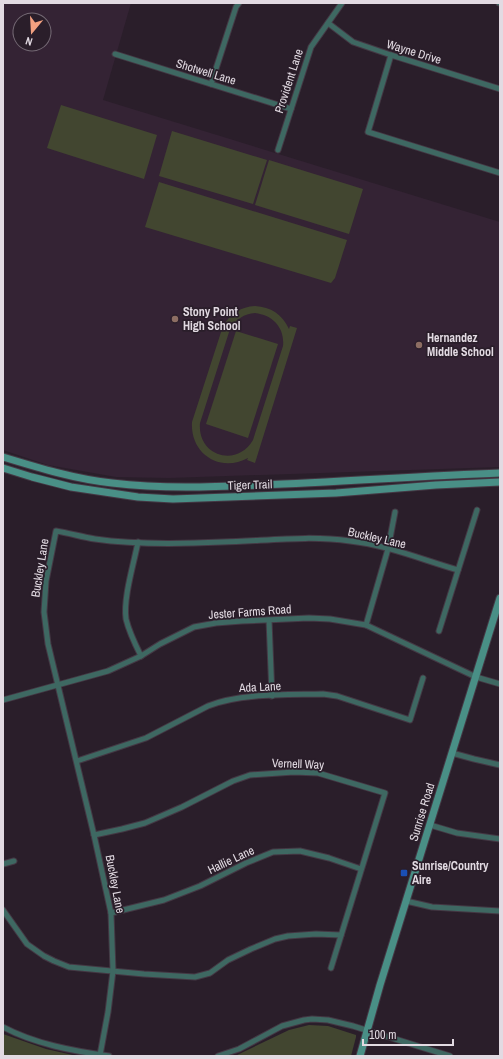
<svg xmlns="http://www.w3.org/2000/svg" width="503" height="1059" font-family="'Archivo Narrow',sans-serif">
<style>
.built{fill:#342334;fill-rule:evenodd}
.green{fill:#424630;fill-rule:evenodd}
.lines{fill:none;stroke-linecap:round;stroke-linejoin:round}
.street-casing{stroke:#443844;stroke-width:7}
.secondary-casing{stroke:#443844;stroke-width:9}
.street{stroke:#3e6862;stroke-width:5}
.secondary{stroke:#498f86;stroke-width:7}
.education-dot{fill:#8d6e63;stroke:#2a1e2a;stroke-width:1.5}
.transit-dot{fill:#1a4fb4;stroke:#2a1e2a;stroke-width:1.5}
.labels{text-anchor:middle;stroke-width:3.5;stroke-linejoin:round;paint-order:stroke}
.street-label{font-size:12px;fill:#e2dae2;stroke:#2a1e2a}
.poi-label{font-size:12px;font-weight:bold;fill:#e2dae2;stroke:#2a1e2a;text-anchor:start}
</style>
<rect width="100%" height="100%" fill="#2a1e2a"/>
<path class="built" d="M 3,3 L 131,3 L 103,100 L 500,222 L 500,467 L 169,478 L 116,477 L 48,465 L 3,450 ZM 20,20 L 44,20 L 44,44 L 20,44 Z"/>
<g class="green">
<path d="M 61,105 L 157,135 L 144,179 L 47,148 Z"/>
<path d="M 172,131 L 267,160 L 253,204 L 159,176 Z"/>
<path d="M 269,160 L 363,189 L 349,234 L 255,205 Z"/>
<path d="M 159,182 L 347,240 L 335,278 L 331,283 L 145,227 Z"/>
<path d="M 255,306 C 271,307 282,314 289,329 L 290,326 L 297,328 L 255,463 L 247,460 L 248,458 C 220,473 190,454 192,422 L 223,326 C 231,313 241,307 255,306 ZM 255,313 C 273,315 285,328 283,346 L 253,440 C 237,468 197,456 200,423 L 230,329 C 236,319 244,314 255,313 Z"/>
<path d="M 236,331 L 278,344 L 248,438 L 206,424 Z"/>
<path d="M 309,1025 L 328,1026 L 356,1035 L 356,1037 L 351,1056 L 235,1056 L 289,1030 Z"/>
<path d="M 3,1034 L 46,1049 L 77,1056 L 3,1056 Z"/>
</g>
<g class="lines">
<g class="street-casing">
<g id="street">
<path d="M 499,3 L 500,3"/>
<path d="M 328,23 L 353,42 L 391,55 L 500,89"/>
<path d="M 115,54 L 291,109"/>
<path d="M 391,55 L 368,132 L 500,173"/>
<path d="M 211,84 L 236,7 L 239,3"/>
<path d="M 278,150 L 311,47 L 342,3"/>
<path d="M 138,542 C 134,563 123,598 126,619 C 129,632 135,644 141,656"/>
<path d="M 269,620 L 272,696"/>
<path d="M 366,625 L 388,549 L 395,512"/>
<path d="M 439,631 L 477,510"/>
<path d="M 3,700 L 108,671 L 141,656 L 160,644 L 194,627 L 216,623 L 242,621 L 309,618 L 330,619 L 366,625 L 476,677 L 500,684"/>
<path d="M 452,753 L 474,759 L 500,765"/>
<path d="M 77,761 L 146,738 L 208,706 C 241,693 287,695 323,694 L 337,696 L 410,720 L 423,678"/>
<path d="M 430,825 L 457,833 L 500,839"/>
<path d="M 94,835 L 122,829 L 145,823 L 182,807 L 233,781 L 250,775 L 294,772 L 318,773 L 385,793 L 331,968"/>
<path d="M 3,864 L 14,861"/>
<path d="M 406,901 L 432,907 L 500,911"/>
<path d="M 3,910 L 27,944 L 44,956 L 54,961 L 69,967 L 144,974 L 195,977 L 210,973 L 228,960 L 251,949 L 275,939 L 288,936 L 316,934 L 341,935"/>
<path d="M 111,913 L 164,900 L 200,886 L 246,863 L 273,852 L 300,851 L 329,858 L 361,869"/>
<path d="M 3,1027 C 35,1044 73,1051 109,1056"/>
<path d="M 100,1055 L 108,1012 L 113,971 L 111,913 L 94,835 L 48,644 L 44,612 L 46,581 L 56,531 C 69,533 82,537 95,539 C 136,545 181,544 222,542 C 265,541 308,535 350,541 C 387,545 423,560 458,570"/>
<path d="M 218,1056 L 239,1049 L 282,1026 L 304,1020 L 312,1019 L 328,1020 L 353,1026 L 450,1056"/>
</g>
</g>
<g class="secondary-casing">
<g id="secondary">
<path d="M 3,457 C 39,468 75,479 112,483 C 162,489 211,487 261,485 C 340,482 420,476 500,473"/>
<path d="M 3,468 L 32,477 L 71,487 L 138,497 L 173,499 L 336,493 L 436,485 L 500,482"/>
<path d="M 360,1056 L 380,985 L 500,598"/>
</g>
</g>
<use href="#street" class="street"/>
<use href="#secondary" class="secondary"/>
</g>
<g class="education-dot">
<circle cx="175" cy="319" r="4"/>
<circle cx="419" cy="345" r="4"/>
</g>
<rect class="transit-dot" x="400" y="869" width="8" height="8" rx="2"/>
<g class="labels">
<g class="street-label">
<text transform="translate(414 52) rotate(17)" y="4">Wayne Drive</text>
<text transform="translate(206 72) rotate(17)" y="4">Shotwell Lane</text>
<text transform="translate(289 81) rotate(-72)" y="4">Provident Lane</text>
<text transform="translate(250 485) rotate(-2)" y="4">Tiger Trail</text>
<text transform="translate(377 538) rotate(13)" y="4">Buckley Lane</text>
<text transform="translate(40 568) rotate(-81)" y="4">Buckley Lane</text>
<text transform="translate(250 612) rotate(-4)" y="4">Jester Farms Road</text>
<text transform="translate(260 687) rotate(-3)" y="4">Ada Lane</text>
<text transform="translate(298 764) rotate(2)" y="4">Vernell Way</text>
<text transform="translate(422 812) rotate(-73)" y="4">Sunrise Road</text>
<text transform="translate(231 860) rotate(-25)" y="4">Hallie Lane</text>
<text transform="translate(115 884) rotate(79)" y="4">Buckley Lane</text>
</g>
<g class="poi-label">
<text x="183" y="316">Stony Point<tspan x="183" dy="14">High School</tspan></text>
<text x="427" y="342">Hernandez<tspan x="427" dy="14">Middle School</tspan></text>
<text x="412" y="870">Sunrise/Country<tspan x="412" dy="14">Aire</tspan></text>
</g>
</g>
<rect width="503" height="1059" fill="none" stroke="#e2dae2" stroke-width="8"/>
<g transform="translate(32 32) rotate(198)"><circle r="19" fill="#2a1e2a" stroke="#746974"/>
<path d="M0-3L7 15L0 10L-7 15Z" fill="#f2a080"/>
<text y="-6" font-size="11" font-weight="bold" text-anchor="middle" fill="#e2dae2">N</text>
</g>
<path d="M363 1039v6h90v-6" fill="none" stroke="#e2dae2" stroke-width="2"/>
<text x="369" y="1039" font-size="12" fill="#e2dae2" stroke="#2a1e2a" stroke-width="3" paint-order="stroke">100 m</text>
</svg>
